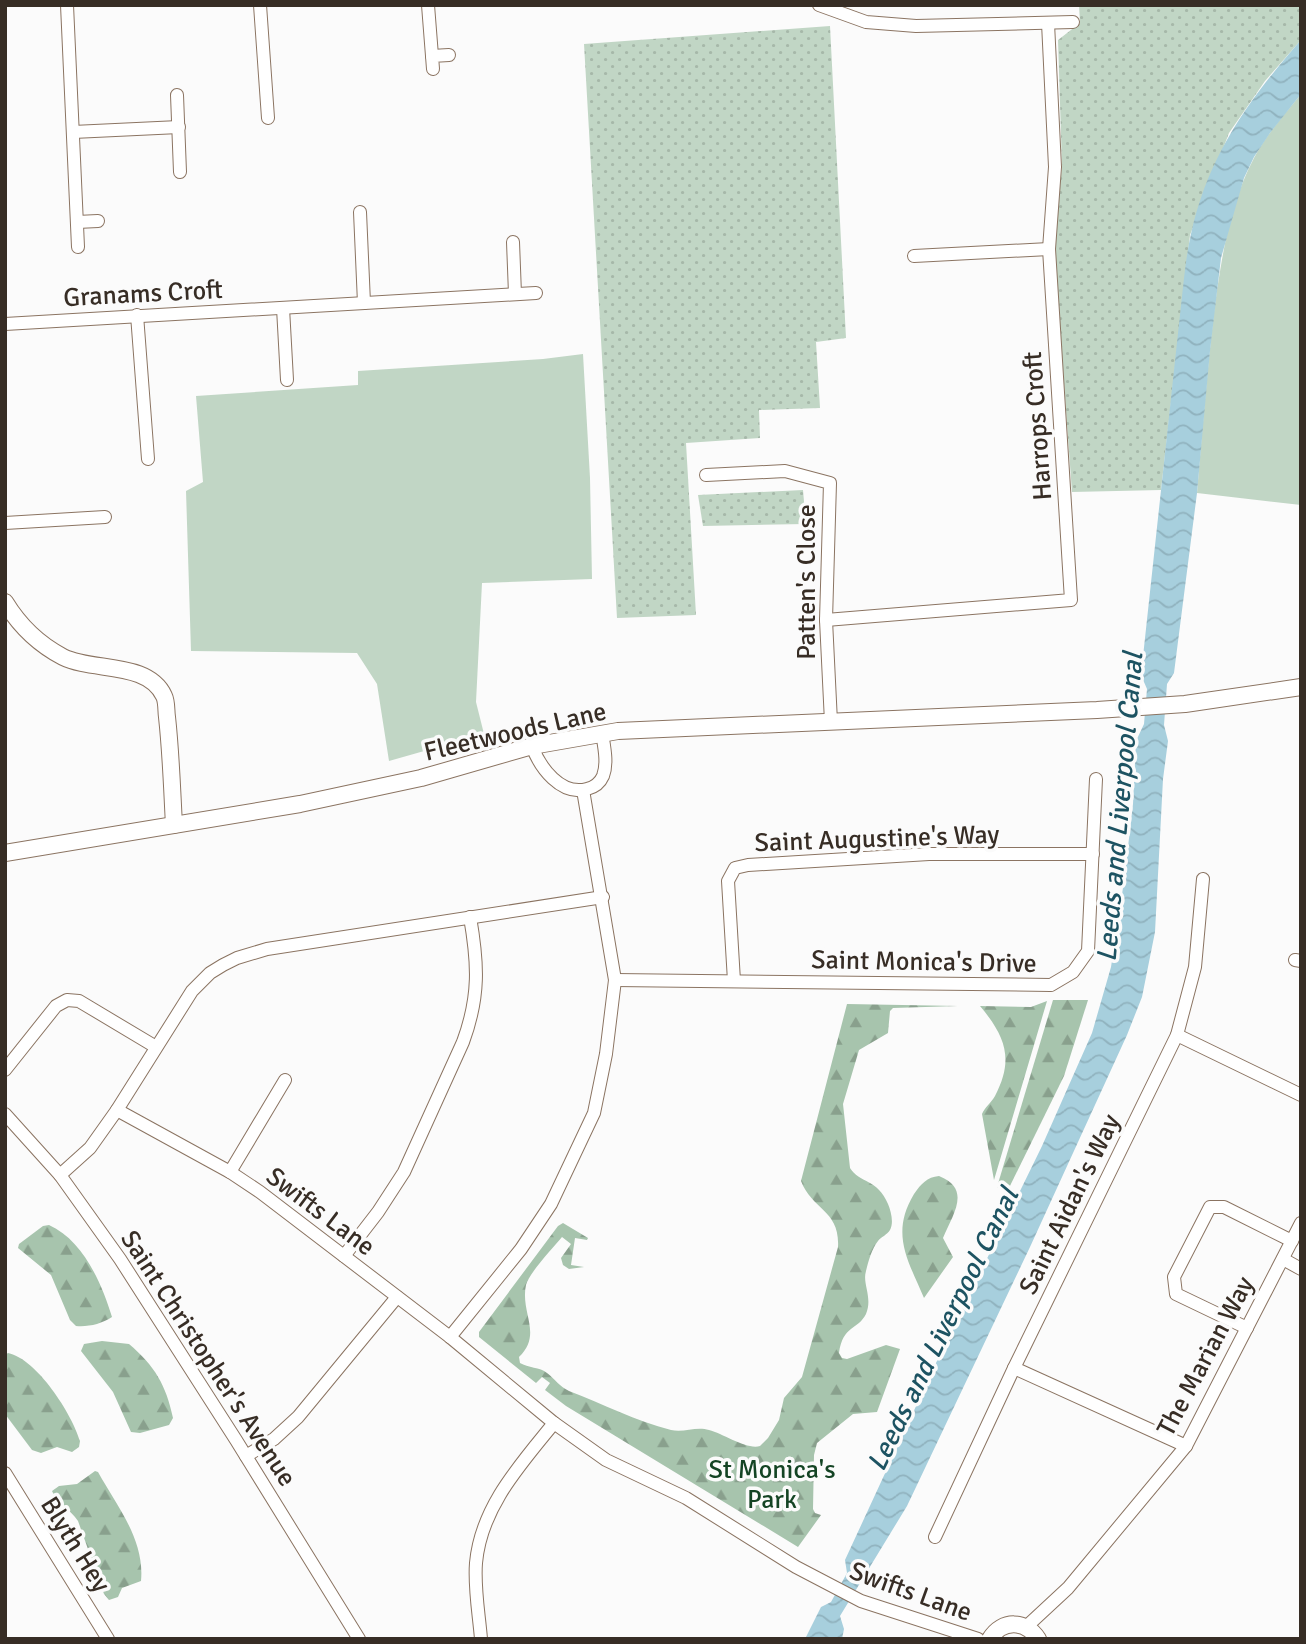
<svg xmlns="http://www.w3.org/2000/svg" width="1306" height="1644" font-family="Signika,sans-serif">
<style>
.grass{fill:url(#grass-dots)}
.forest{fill:url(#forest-firs)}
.park{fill:#c1d6c5}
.water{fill:url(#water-waves)}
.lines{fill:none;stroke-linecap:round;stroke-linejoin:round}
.minor-casing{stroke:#8b7462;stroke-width:14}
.tertiary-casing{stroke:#8b7462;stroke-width:18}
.minor{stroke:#fff;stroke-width:12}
.tertiary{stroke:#fff;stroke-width:16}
.labels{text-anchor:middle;stroke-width:7;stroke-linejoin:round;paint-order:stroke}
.street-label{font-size:26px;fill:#372d25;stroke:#fbfbfb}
.park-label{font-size:26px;fill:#144424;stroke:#fbfbfb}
.water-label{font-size:28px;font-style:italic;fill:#1d5362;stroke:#fbfbfb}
</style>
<defs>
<pattern id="grass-dots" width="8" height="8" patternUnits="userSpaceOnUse" patternTransform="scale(1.75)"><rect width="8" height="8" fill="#c1d6c5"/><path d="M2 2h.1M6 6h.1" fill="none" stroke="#a6b8a9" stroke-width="1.8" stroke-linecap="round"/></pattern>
<pattern id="forest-firs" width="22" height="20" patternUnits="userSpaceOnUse" patternTransform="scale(1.75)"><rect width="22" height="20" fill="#a7c4ad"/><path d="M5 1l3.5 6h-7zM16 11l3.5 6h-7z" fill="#89a08d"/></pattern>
<pattern id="water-waves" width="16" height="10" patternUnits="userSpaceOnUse" patternTransform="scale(1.75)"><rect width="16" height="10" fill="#a7cfdd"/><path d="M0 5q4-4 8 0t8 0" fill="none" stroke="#90b2be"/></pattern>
</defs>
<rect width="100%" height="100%" fill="#fbfbfb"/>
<g class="grass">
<path d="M 1079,5 L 1301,5 L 1301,40 L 1265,81 L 1229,133 L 1190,235 L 1161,490 L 1072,492 L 1054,247 L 1062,167 L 1058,40 L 1080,23 Z"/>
<path d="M 830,26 L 846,338 L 816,342 L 820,408 L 759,410 L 760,438 L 686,443 L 696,615 L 617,618 L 584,44 Z"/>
<path d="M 803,490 L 806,524 L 703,526 L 698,495 Z"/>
</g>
<g class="forest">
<path d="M 1053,1000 L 1088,1000 L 1064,1076 L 1007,1192 L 997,1187 Z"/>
<path d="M 1047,1001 L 994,1180 L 982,1114 C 985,1107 991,1103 995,1096 C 1014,1060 1006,1037 980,1006 L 1031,1007 Z"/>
<path d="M 847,1004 L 958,1006 L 893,1008 L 890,1011 L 888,1033 L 859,1050 L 843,1104 L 850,1168 C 859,1183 878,1179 888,1204 C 891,1211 894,1223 890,1230 C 887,1235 881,1237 878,1241 C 872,1248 868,1262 866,1271 C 862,1284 873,1297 866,1314 C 858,1330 843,1325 839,1353 L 842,1358 L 847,1359 L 886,1345 L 900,1349 L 877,1412 L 853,1414 L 817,1443 L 814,1455 L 813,1509 L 815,1513 L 821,1515 L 798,1547 L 566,1406 L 545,1390 L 550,1383 L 542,1377 L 536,1383 L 479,1337 L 479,1332 L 558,1226 L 563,1223 L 588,1238 L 587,1240 L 575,1238 L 571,1265 L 584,1267 L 569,1269 L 563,1265 L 561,1258 L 571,1244 L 562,1237 C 553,1248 529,1273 526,1285 C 520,1313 543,1334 519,1357 L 520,1363 C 528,1368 540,1367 547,1373 C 555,1379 559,1386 569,1391 C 603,1404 636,1421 671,1430 C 684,1433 696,1426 709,1430 C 724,1434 747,1450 760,1446 L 768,1438 L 779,1420 L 784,1398 L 802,1377 L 838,1247 C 840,1210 812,1210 801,1181 Z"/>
<path d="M 939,1176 C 972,1189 953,1214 943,1238 L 953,1257 L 924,1298 C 908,1260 890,1234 914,1194 C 921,1184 927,1177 939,1176 Z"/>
<path d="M 49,1225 C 83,1240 102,1284 112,1317 C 101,1324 89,1327 76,1326 L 70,1320 L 51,1275 L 18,1248 L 19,1244 L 43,1226 Z"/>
<path d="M 102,1341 L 129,1344 C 155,1366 166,1385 173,1418 L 169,1425 L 140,1433 L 131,1432 L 113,1392 L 81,1351 L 84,1344 Z"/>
<path d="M 8,1353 C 37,1359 72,1414 80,1441 L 79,1447 L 72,1452 L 57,1447 L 41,1453 L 32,1450 L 5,1414 L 5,1355 Z"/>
<path d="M 95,1471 L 98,1472 C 117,1506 145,1540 141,1581 L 122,1588 L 118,1597 L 109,1600 L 104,1594 L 78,1521 C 71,1510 56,1502 52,1491 L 59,1486 L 77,1484 Z"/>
</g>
<g class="park">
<path d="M 1301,94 L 1301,505 L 1197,493 C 1202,432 1207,372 1214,312 C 1221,261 1229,205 1254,158 C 1266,135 1284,115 1301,94 Z"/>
<path d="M 583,354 L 590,478 L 592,579 L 482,583 L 476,702 L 484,734 L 389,761 L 377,684 L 357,653 L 191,651 L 186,491 L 203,482 L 196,396 L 358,385 L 358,371 L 543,359 Z"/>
</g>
<path class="water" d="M 1301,40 L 1301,94 L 1270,133 L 1254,157 L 1244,178 L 1221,258 L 1210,351 L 1197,493 L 1174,673 L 1167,684 L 1164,725 L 1168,741 L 1163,779 L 1155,932 L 1142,997 L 1127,1035 L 1030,1247 L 907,1506 L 840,1616 L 844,1629 L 842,1639 L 805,1639 L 821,1607 L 831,1602 L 847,1573 L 845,1560 L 935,1365 L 1042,1146 L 1092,1033 L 1111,967 L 1124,881 L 1133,804 L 1136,741 L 1144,724 L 1147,689 L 1141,675 L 1183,287 C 1185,270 1187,251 1191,234 C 1208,156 1249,99 1301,40 Z"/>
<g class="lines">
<g class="minor-casing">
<g id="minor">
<path d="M 67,5 L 78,247"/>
<path d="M 260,5 L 268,118"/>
<path d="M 428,5 L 432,56"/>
<path d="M 819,5 L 866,22 L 916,26 L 1073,22"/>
<path d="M 433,69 L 432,56 L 449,55"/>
<path d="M 177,95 L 180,172"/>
<path d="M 73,132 L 179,127"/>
<path d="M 360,212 L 364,303"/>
<path d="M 77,222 L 98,221"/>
<path d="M 513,242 L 515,294"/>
<path d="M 914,256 L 1049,249"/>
<path d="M 283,308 L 287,380"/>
<path d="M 137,315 L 148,459"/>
<path d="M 5,324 L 536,293"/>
<path d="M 706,475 L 785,471 L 830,483 L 826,620 L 831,722"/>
<path d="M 5,523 L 105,517"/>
<path d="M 826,620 L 1071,600 L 1049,249 L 1055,167 L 1048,23"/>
<path d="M 532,746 C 540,768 561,796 587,789 C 595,787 600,783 603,776 C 608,763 604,746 602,733"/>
<path d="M 603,897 L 267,949 L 237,958 L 223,965 L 210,973 L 192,991 L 117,1110 L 230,1172 L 260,1192 L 450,1337 L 554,1423 L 606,1460 L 686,1498 L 796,1567 L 861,1601 L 978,1639"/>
<path d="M 1295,960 L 1301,961"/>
<path d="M 615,980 L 1051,985 L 1073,972 L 1088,951 L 1096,779"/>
<path d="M 734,981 L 728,881 L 735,868 L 748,865 L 929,854 L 1093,854"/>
<path d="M 1177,1035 L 1301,1095"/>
<path d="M 5,1070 L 56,1006 L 67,1000 L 79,1001 L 156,1047"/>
<path d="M 5,1114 L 60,1175 L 120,1259 L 236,1440 L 359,1639"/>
<path d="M 230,1172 L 285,1080"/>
<path d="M 60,1175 L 90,1148 L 117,1110"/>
<path d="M 344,1256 L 378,1212 L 404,1172 L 463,1042 C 480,996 478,963 470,917"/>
<path d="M 1283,1259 L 1301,1269"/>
<path d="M 1247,1328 L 1176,1294 L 1174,1277 L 1210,1207 L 1224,1207 L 1292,1241"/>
<path d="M 450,1337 L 521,1249 L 551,1204 L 594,1113 L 606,1054 L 615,980 L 583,790"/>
<path d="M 1014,1368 L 1186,1446"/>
<path d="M 246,1456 L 274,1439 L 298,1417 L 397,1297"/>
<path d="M 5,1473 L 108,1639"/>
<path d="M 935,1537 L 1014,1368 L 1177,1035 L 1195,967 L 1203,879"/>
<path d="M 1026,1627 L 1068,1588 L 1186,1446 L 1301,1223"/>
<path d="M 481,1639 C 479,1614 474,1588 476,1563 C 481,1507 520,1465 554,1423"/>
</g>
</g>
<g class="tertiary-casing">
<g id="tertiary">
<path d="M 5,602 C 19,625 38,644 63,657 C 93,672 148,661 164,696 C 167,702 166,711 167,717 C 171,753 172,789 174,825"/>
<path d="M 5,853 L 300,804 L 421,778 L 532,746 L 618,731 L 1097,710 L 1185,704 L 1301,687"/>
<path d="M 990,1639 C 1002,1619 1026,1620 1038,1639"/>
</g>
</g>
<use href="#minor" class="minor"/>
<use href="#tertiary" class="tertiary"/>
</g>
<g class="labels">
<g class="street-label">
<text transform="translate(143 293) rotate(-3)" y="9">Granams Croft</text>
<text transform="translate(1037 426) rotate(-94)" y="9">Harrops Croft</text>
<text transform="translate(806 582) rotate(-90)" y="9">Patten's Close</text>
<text transform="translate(515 731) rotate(-13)" y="9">Fleetwoods Lane</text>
<text transform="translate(877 838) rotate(-2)" y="9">Saint Augustine's Way</text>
<text transform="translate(924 961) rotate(1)" y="9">Saint Monica's Drive</text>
<text transform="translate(1069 1204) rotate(-64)" y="9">Saint Aidan's Way</text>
<text transform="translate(321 1211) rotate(37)" y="9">Swifts Lane</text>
<text transform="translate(1205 1356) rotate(-62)" y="9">The Marian Way</text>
<text transform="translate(209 1358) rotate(57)" y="9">Saint Christopher's Avenue</text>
<text transform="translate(76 1544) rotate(58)" y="9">Blyth Hey</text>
<text transform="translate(911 1591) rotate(20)" y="9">Swifts Lane</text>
</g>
<g class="park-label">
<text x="772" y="1478">St Monica's<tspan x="772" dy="30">Park</tspan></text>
</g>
<g class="water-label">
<text transform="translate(1119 807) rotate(-85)" y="10">Leeds and Liverpool Canal</text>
<text transform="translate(942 1329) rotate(-64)" y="10">Leeds and Liverpool Canal</text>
</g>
</g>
<rect width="1306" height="1644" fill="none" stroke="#372d25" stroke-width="14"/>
</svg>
